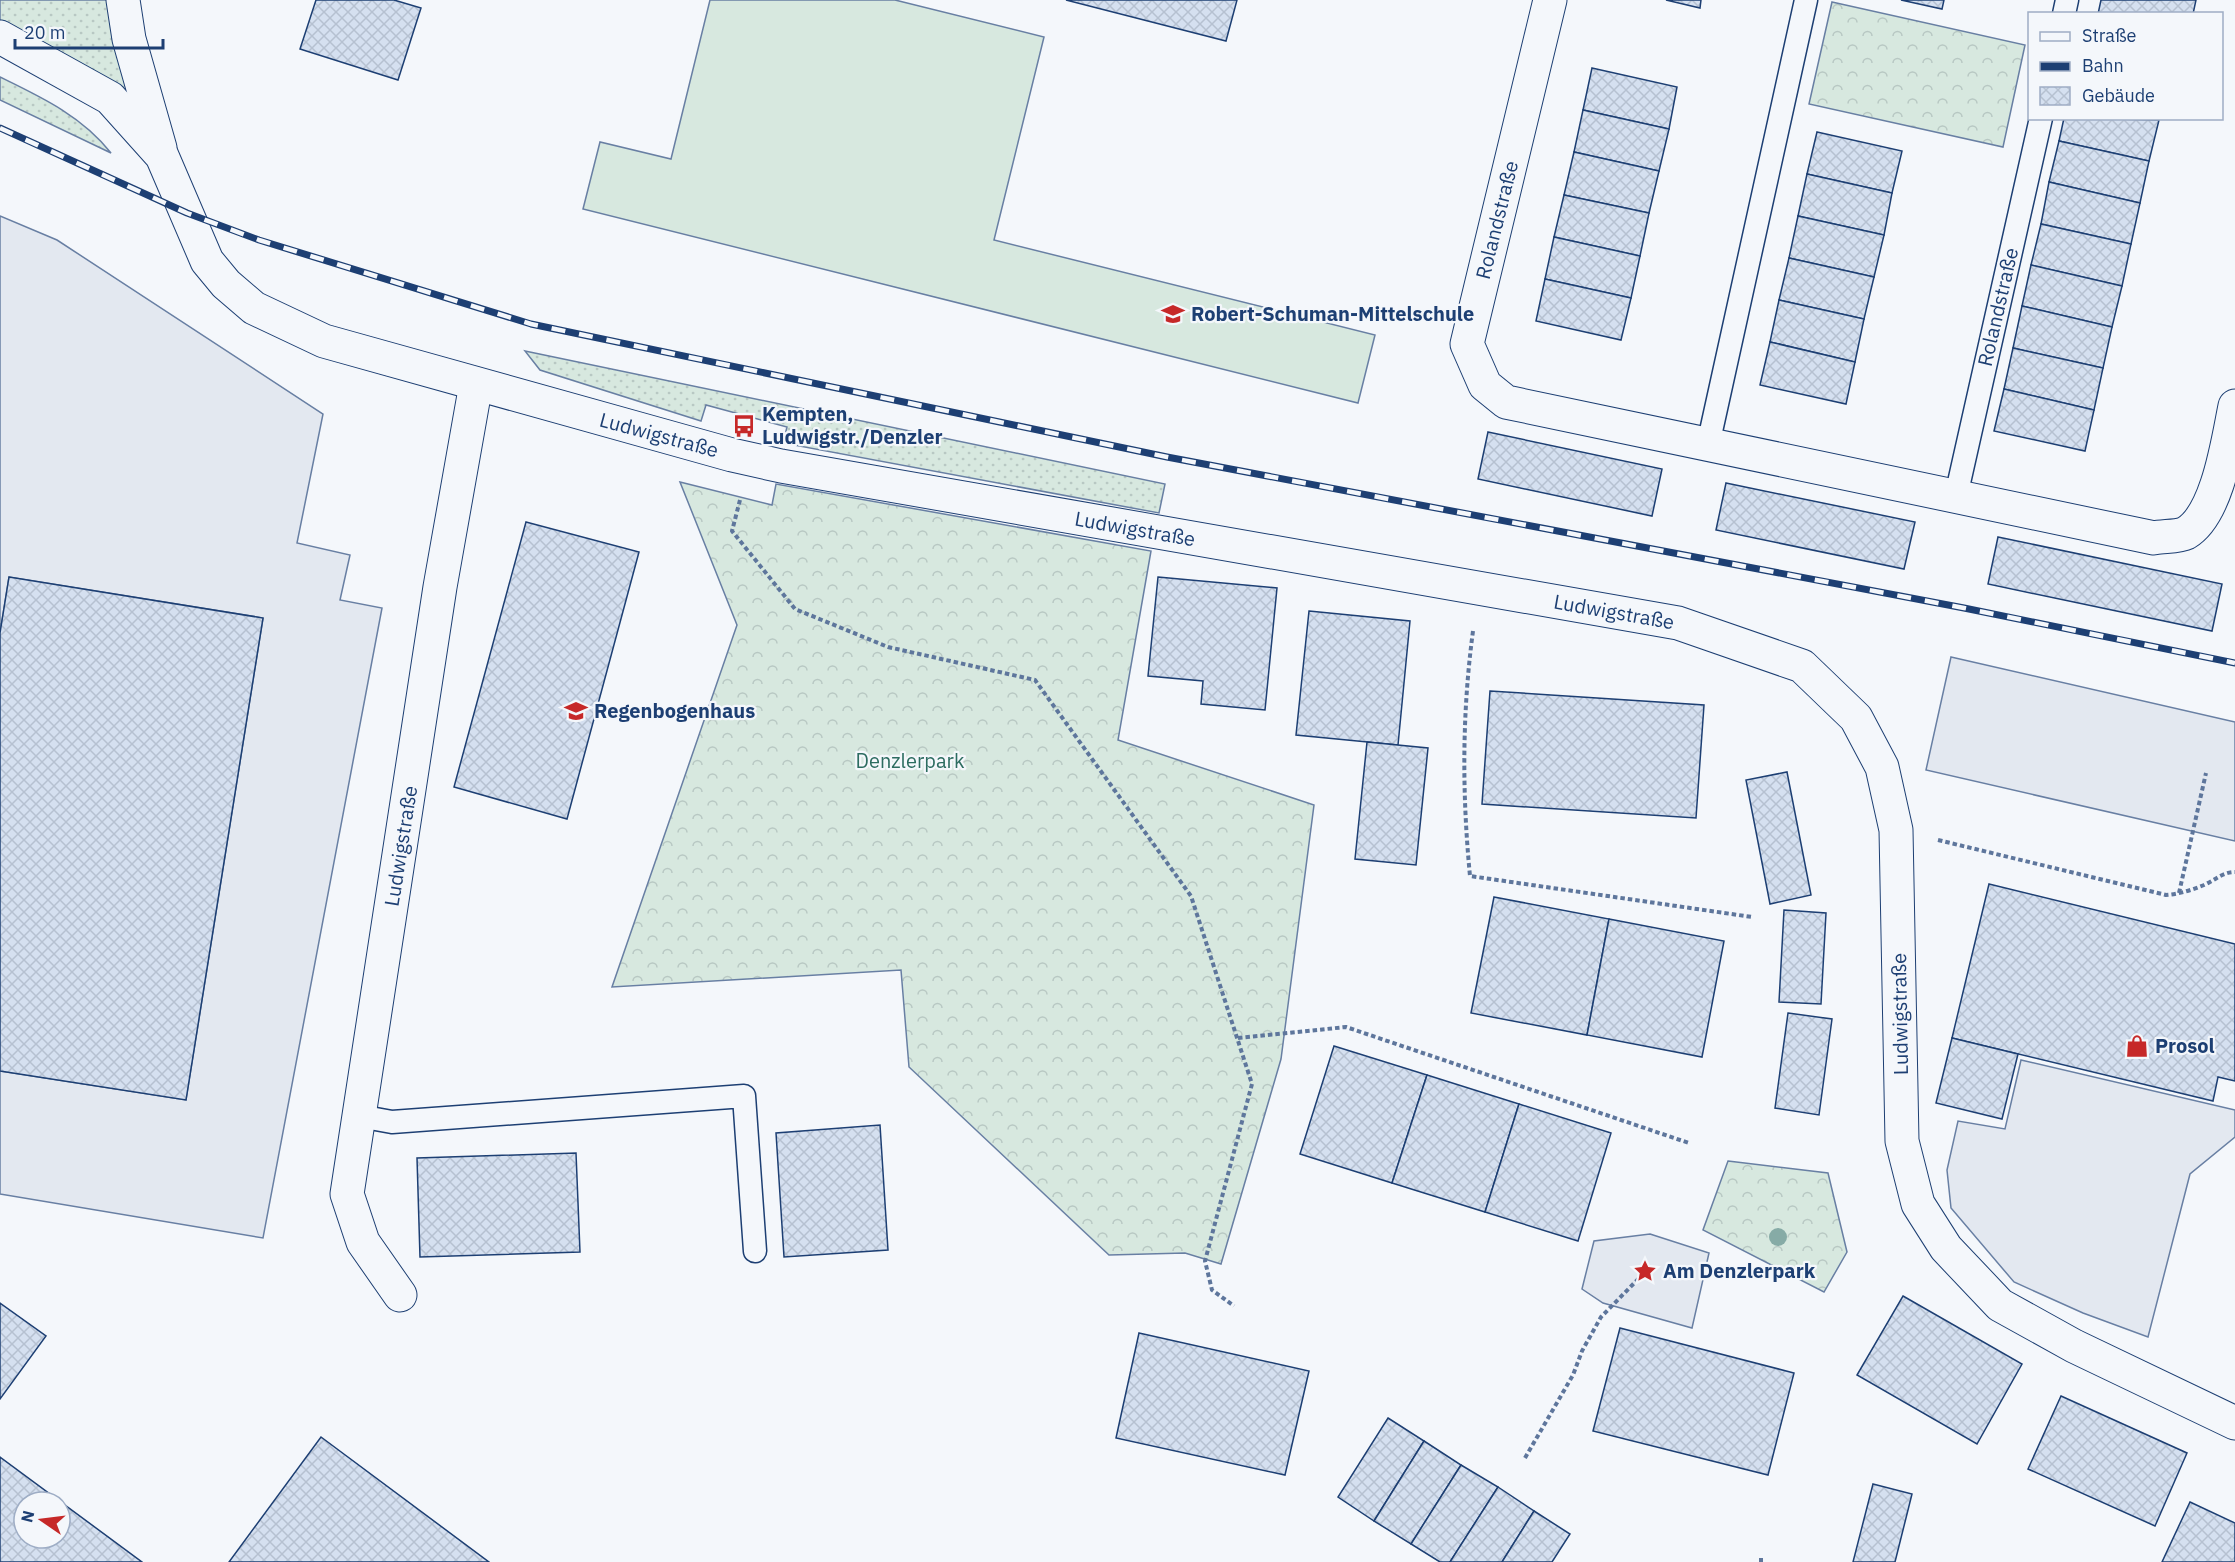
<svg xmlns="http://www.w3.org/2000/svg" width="2235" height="1562" font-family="'IBM Plex Sans',sans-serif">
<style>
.grass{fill:url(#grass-dots);stroke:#687fa3;stroke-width:1.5}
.forest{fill:url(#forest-crowns);stroke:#687fa3;stroke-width:1.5}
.pitch{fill:#d7e8df;stroke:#687fa3;stroke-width:1.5}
.parking{fill:#e3e8f0;stroke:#687fa3;stroke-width:1.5}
.building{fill:url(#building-cross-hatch);stroke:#1d3f73;stroke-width:1.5;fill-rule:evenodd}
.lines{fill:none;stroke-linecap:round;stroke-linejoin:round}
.service-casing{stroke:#1d3f73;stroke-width:25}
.minor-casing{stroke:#1d3f73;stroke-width:35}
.tertiary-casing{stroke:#1d3f73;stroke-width:35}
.path{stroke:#5e769c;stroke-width:4;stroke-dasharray:4.5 3;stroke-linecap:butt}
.service{stroke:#f4f7fb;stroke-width:22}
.minor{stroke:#f4f7fb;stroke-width:33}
.tertiary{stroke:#f4f7fb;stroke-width:33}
.rail-casing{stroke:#1d3f73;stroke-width:7}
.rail{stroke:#f4f7fb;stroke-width:4.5;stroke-dasharray:14;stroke-linecap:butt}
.tree{fill:#86aba6}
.labels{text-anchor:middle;stroke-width:4.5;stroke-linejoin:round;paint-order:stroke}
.street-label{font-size:20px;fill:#1d3f73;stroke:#f4f7fb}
.poi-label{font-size:20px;font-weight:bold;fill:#1d3f73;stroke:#f4f7fb;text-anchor:start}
.park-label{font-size:20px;fill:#2c6c60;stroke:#f4f7fb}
</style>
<defs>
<pattern id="grass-dots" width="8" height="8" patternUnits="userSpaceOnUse" patternTransform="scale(1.5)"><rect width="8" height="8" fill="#d7e8df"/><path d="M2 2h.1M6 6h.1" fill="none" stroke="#b8c8c3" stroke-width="1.8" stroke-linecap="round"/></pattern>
<pattern id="forest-crowns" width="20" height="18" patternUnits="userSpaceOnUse" patternTransform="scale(1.5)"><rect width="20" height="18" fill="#d7e8df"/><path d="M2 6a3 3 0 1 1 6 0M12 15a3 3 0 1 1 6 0" fill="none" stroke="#b8c8c3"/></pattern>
<pattern id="building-cross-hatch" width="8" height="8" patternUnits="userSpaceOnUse" patternTransform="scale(1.5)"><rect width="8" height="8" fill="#d5e0f0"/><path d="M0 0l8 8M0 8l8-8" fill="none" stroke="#b6c1d1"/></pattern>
</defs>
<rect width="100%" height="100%" fill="#f4f7fb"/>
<g class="grass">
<path d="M 0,0 L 112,0 L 139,115 L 0,24 Z"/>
<path d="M 0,77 C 41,97 82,116 111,153 L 0,100 Z"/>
<path d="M 525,351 L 1165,484 L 1159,513 L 783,443 L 787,427 L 706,405 L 701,421 L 540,370 Z"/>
</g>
<g class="forest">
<path d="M 1832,2 L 2025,45 L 2003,147 L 1809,104 Z"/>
<path d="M 680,482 L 772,505 L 776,484 L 1151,551 L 1118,740 L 1314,805 L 1281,1059 L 1221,1264 L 1185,1253 L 1109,1255 L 909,1067 L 901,970 L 612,987 L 737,625 Z"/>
<path d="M 1728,1161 L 1828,1173 L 1847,1252 L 1824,1292 L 1703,1230 Z"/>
</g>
<path class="pitch" d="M 710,0 L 895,0 L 1044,37 L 994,240 L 1375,335 L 1358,403 L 583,209 L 600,142 L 671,159 Z"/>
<g class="parking">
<path d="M 0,216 L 57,240 L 323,414 L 297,543 L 350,555 L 340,600 L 382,608 L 263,1238 L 0,1194 L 0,1071 L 186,1100 L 263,618 L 9,577 L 0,633 Z"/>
<path d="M 1951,657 L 2235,722 L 2235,841 L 1926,770 Z"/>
<path d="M 2021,1060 L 2235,1110 L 2235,1137 L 2190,1174 L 2148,1337 L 2083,1313 L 2014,1282 L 1951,1208 L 1947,1170 L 1958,1121 L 2005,1129 Z"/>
<path d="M 1650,1234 L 1709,1253 L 1692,1328 L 1603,1303 L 1582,1289 L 1594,1241 Z"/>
</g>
<g class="building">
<path d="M 316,0 L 394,0 L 421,8 L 398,80 L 300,49 Z"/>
<path d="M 1066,0 L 1237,0 L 1226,41 Z"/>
<path d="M 1666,0 L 1701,0 L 1700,8 Z"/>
<path d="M 1901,0 L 1944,0 L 1942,9 Z"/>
<path d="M 2101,0 L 2196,0 L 2193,14 L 2098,14 Z"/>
<path d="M 1592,68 L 1677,87 L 1669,129 L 1583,110 Z"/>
<path d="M 1583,110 L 1669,129 L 1659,171 L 1574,152 Z"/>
<path d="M 2064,118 L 2159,120 L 2149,161 L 2059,141 Z"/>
<path d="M 1817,132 L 1902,151 L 1892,193 L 1807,174 Z"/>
<path d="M 2059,141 L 2149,161 L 2140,203 L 2049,182 Z"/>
<path d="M 1574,152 L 1659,171 L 1649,213 L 1564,195 Z"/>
<path d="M 1807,174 L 1892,193 L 1884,235 L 1798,216 Z"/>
<path d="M 2049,182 L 2140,203 L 2131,244 L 2041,224 Z"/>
<path d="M 1564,195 L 1649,213 L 1640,256 L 1554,237 Z"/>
<path d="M 1798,216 L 1884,235 L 1874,277 L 1789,258 Z"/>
<path d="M 2041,224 L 2131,244 L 2122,286 L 2031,265 Z"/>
<path d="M 1554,237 L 1640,256 L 1631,298 L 1545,279 Z"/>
<path d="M 1789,258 L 1874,277 L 1864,319 L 1779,300 Z"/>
<path d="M 2031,265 L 2122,286 L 2112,327 L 2022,306 Z"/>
<path d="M 1545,279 L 1631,298 L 1621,340 L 1536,321 Z"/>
<path d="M 1779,300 L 1864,319 L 1855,362 L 1770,342 Z"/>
<path d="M 2022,306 L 2112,327 L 2103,368 L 2013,348 Z"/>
<path d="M 1770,342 L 1855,362 L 1846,404 L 1760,385 Z"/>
<path d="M 2013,348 L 2103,368 L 2094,410 L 2004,389 Z"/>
<path d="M 2004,389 L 2094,410 L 2085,451 L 1994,431 Z"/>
<path d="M 1488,432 L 1662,469 L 1652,516 L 1478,479 Z"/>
<path d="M 1726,483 L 1915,522 L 1904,569 L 1716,530 Z"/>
<path d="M 526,522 L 639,552 L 567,819 L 454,787 Z"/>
<path d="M 1998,537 L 2222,584 L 2212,631 L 1988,584 Z"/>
<path d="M 9,577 L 263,618 L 186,1100 L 0,1071 L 0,633 Z"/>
<path d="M 1158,577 L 1277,588 L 1265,710 L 1201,704 L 1203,681 L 1148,676 Z"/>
<path d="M 1309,611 L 1410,621 L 1398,745 L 1296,735 Z"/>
<path d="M 1490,691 L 1704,705 L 1696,818 L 1482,804 Z"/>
<path d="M 1367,742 L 1428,748 L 1416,865 L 1355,859 Z"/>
<path d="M 1787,772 L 1811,895 L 1770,904 L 1746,780 Z"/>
<path d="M 1989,884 L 2235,944 L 2235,1081 L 2218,1077 L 2213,1101 L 1952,1038 Z"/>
<path d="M 1494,897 L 1609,919 L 1587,1035 L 1471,1013 Z"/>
<path d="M 1784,910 L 1826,913 L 1821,1004 L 1779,1002 Z"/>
<path d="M 1609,919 L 1724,941 L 1702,1057 L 1587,1035 Z"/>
<path d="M 1788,1013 L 1832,1019 L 1819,1115 L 1775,1108 Z"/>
<path d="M 1952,1038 L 2018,1054 L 2002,1119 L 1936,1103 Z"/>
<path d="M 1334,1046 L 1427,1075 L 1392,1183 L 1300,1154 Z"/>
<path d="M 1427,1075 L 1519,1104 L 1485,1212 L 1392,1183 Z"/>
<path d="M 1519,1104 L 1611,1133 L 1578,1241 L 1485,1212 Z"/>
<path d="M 880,1125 L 888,1250 L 784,1257 L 776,1133 Z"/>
<path d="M 576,1153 L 580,1252 L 420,1257 L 417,1158 Z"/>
<path d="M 1903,1296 L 2022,1364 L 1977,1444 L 1857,1375 Z"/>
<path d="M 0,1303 L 46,1336 L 0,1399 Z"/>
<path d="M 1620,1328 L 1794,1373 L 1768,1475 L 1593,1431 Z"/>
<path d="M 1139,1333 L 1309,1371 L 1285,1475 L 1116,1438 Z"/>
<path d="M 2061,1396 L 2187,1453 L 2155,1526 L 2028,1469 Z"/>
<path d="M 1388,1418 L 1424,1441 L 1374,1521 L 1338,1497 Z"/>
<path d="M 321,1437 L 489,1562 L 229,1562 Z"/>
<path d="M 1424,1441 L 1461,1465 L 1411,1544 L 1374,1521 Z"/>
<path d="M 0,1457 L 142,1562 L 0,1562 ZM 24,1502 L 60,1502 L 60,1538 L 24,1538 Z"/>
<path d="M 1461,1465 L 1498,1487 L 1450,1562 L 1440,1562 L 1411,1544 Z"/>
<path d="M 1873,1484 L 1912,1494 L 1895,1562 L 1853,1562 Z"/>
<path d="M 1498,1487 L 1534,1511 L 1502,1562 L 1450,1562 Z"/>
<path d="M 2190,1502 L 2235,1523 L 2235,1562 L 2162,1562 Z"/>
<path d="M 1534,1511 L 1570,1534 L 1552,1562 L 1502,1562 Z"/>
</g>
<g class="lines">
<g class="service-casing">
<g id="service">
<path d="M 2064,14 L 2067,0"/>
<path d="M 1708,445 L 1806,0"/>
<path d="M 1956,496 L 2041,118"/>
<path d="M 359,1116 L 392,1122 L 744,1096 L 755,1251"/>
</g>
</g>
<g class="minor-casing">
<g id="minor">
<path d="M 1550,0 L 1467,344 L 1485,385 L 1506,402 L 2154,538 C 2163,536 2178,537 2186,533 C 2218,514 2228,440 2235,406"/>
<path d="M 400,1295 L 363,1242 L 347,1194 L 440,587 L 476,384"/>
</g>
</g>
<g class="tertiary-casing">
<g id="tertiary">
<path d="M 123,0 L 129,39 L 160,148"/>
<path d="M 0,37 L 110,98 L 162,156 L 207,261 L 226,284 L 254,308 L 324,341 L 732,455 L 781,466 L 1678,623 L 1802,666 L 1856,718 L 1882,767 L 1896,830 L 1902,1141 L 1918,1204 L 1946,1248 L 2000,1305 L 2074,1346 L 2235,1423"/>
</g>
</g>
<g class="path">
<path d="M 740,500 L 732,531 L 795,609 L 888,647 L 1035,680 L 1191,896 L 1252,1084 L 1205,1261 L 1212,1290 L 1234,1306"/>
<path d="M 1473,631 C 1462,713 1462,794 1470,876 L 1752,917"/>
<path d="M 1938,840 L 2166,895 C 2179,894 2192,890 2204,885 C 2215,880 2223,872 2235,872"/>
<path d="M 2179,893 L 2206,773"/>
<path d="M 1238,1038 L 1346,1027 L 1689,1143"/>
<path d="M 1525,1458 L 1573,1375 L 1582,1351 L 1601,1317 L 1647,1270"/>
<path d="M 1761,1558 L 1761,1562"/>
</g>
<use href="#service" class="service"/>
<use href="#minor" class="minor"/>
<use href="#tertiary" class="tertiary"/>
<g class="rail-casing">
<path id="rail" d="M 0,128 L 187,213 L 259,240 L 531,324 L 1167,457 L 1964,608 L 2235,663"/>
</g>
<use href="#rail" class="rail"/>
</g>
<circle class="tree" cx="1778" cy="1237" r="9"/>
<defs>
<g id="school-bare" transform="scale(1.8)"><path d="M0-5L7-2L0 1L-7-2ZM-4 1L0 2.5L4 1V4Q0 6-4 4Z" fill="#c62828" stroke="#f4f7fb" stroke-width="2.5" paint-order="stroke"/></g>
<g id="bus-bare" transform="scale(1.8)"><path d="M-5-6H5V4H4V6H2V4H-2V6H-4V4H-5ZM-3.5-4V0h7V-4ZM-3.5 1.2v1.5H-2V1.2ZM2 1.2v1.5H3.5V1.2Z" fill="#c62828" stroke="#f4f7fb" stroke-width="2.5" paint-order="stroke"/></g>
<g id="shop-bare" transform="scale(1.8)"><path d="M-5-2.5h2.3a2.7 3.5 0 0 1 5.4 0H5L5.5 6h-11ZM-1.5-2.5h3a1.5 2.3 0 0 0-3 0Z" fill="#c62828" stroke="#f4f7fb" stroke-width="2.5" paint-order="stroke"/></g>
<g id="sight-bare" transform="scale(1.8)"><path d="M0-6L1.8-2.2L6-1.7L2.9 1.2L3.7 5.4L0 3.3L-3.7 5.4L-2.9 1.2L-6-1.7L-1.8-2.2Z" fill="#c62828" stroke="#f4f7fb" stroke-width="2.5" paint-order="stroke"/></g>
</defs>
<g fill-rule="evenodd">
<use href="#school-bare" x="1173" y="314"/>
<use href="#bus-bare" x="744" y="426"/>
<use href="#school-bare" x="576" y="711"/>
<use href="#shop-bare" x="2137" y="1046"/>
<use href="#sight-bare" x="1645" y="1271"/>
</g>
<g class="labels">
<g class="street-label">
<text transform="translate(1497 220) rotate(-76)" y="7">Rolandstraße</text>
<text transform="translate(1998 307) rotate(-77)" y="7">Rolandstraße</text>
<text transform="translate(659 435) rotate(15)" y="7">Ludwigstraße</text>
<text transform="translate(1135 529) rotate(10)" y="7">Ludwigstraße</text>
<text transform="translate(1614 612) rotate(10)" y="7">Ludwigstraße</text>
<text transform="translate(401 846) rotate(-81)" y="7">Ludwigstraße</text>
<text transform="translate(1900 1014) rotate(-91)" y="7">Ludwigstraße</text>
</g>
<g class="poi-label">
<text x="1191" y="321">Robert-Schuman-Mittelschule</text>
<text x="762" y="421">Kempten,<tspan x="762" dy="23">Ludwigstr./Denzler</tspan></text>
<text x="594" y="718">Regenbogenhaus</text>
<text x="2155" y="1053">Prosol</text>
<text x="1663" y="1278">Am Denzlerpark</text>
</g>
<g class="park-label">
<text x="910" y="768">Denzlerpark</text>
</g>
</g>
<rect x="2028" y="12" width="195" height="108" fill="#f4f7fb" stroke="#9eadc5" stroke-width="1.5"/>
<rect x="2040" y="32" width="30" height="9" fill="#f4f7fb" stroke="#9eadc5" stroke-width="1.5"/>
<text x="2082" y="42" font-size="18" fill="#1d3f73">Straße</text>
<rect x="2040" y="62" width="30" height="9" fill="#1d3f73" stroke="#9eadc5" stroke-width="1.5"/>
<text x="2082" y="72" font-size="18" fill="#1d3f73">Bahn</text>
<rect x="2040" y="87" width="30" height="18" fill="url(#building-cross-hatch)" stroke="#9eadc5" stroke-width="1.5"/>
<text x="2082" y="102" font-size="18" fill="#1d3f73">Gebäude</text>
<g transform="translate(42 1520) rotate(284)"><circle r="28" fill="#f4f7fb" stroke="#9eadc5" stroke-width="1.5"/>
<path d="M0-4.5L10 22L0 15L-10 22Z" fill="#c62828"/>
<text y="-9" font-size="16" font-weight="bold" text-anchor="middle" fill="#1d3f73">N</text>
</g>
<path d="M15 39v9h148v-9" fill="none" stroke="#1d3f73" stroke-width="3"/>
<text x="24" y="39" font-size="18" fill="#1d3f73" stroke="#f4f7fb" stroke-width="4.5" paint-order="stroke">20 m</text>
</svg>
